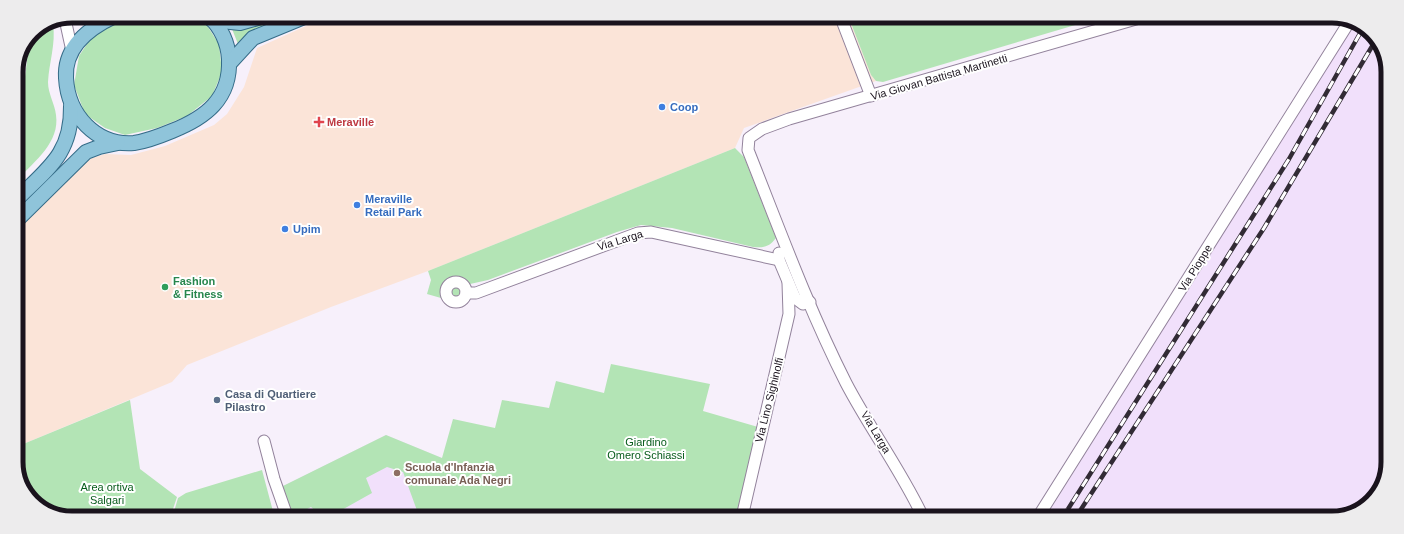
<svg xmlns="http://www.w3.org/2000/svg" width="1404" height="534" font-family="Helvetica,sans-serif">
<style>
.commercial{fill:#fbe4d8}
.built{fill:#f1e0fb}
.green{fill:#b3e4b5}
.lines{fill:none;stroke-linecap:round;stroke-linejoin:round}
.minor-casing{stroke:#92829b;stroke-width:13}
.major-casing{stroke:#356c88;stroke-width:16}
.minor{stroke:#fff;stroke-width:11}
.major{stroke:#8fc4da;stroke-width:14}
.rail-casing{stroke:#322b35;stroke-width:4.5}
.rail{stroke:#fff;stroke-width:3;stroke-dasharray:9;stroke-linecap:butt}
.shop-dot{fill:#3f7fe0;stroke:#fff;stroke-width:1.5}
.health-dot{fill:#e0444e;stroke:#fff;stroke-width:1.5}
.leisure-dot{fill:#2e9e5b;stroke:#fff;stroke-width:1.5}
.service-dot{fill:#5c6f8a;stroke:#fff;stroke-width:1.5}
.education-dot{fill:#8d6e63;stroke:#fff;stroke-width:1.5}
.labels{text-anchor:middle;stroke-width:4;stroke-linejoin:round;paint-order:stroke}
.street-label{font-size:11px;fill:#1a131d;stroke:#fff}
.shop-label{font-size:11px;font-weight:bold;fill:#366cbe;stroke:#fff;text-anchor:start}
.health-label{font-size:11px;font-weight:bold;fill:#be3a42;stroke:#fff;text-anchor:start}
.leisure-label{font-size:11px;font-weight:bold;fill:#27864d;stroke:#fff;text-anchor:start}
.service-label{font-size:11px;font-weight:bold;fill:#4e5e75;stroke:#fff;text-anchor:start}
.park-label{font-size:11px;fill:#075b1b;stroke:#fff}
.education-label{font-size:11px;font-weight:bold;fill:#785e54;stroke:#fff;text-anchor:start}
.rim{fill:none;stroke:#1a131d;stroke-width:5}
</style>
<rect width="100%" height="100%" fill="#f7f0fb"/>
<path class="commercial" d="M 326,17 L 849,18 L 871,75 L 876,81 L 744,128 L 735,148 L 428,271 L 331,307 L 187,365 L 172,382 L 16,447 L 16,230 L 86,160 L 105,154 L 131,155 L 165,146 L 214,125 L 227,114 L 244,87 L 257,48 Z"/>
<g class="built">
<path d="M 1354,22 L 1376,38 L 1388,68 L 1385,480 L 1366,507 L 1332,518 L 1046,517 Z"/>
<path d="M 30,37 L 22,100 L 18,179 L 16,181 L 16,68 Z"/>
<path d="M 386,435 L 442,458 L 500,516 L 294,516 L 287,502 L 283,486 Z"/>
</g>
<g class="green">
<path d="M 134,16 L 195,16 L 206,24 L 219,44 L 222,72 L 212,96 L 187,116 L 157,128 L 125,135 L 105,128 L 85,114 L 74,85 L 79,56 L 91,38 L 106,28 Z"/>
<path d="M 281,16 L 291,17 L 238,44 L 232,29 L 253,27 Z"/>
<path d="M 849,18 L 1099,18 L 883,82 L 876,81 L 871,75 Z"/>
<path d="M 53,24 C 56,44 49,62 48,82 C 48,94 55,104 56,115 C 60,142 35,161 18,179 L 22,100 L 30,37 L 33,32 Z"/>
<path d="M 735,148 L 744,157 L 776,238 C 769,247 764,248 753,247 L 672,228 L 641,225 L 617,232 L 488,280 L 470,284 L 456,276 C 444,280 439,286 441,298 L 427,294 L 431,280 L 428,271 Z"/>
<circle cx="456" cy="292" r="5.5"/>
<path d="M 611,364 L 710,384 L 703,411 L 765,429 L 742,517 L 419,516 L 403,472 L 387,467 L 366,478 L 372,493 L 331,516 L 321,516 L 311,507 L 294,516 L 287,502 L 283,486 L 386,435 L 442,458 L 453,419 L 495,428 L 502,400 L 549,408 L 556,381 L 604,393 Z"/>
<path d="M 130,400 L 140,469 L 177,497 L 171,515 L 54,515 L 27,496 L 16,466 L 16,447 Z"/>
<path d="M 262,470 L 274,515 C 260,515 250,506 237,515 L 173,515 L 178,498 L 186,493 Z"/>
</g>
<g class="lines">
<g class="minor-casing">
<g id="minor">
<path d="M 841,18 L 871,96"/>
<path d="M 65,19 L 72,51"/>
<path d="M 779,253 L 779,260 L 795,298 L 803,304 L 810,302"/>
<circle cx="456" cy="292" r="10"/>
<path d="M 466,293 L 476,293 L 638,233 L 651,232 L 779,260"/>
<path d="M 264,441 L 274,479 L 287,516"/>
<path d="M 742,517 L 789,314 L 788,283"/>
<path d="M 923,517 C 901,470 870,429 846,383 C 808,308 779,228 748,150 L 749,138 L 762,129 L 789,119 L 1136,19"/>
<path d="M 1038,517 L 1351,19"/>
</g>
</g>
<g class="major-casing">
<g id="major">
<path d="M 115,16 C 89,28 64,47 66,78 C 68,115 96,146 134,143 C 148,141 160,136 172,131 C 205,118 231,99 229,59 C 228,43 221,28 209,16"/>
<path d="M 212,20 L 240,23 L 265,16"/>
<path d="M 229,64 L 253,38 L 304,17"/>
<path d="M 16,200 C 47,169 72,154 71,106"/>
<path d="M 16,221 L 86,152 L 99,147 L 118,143"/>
</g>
</g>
<use href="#minor" class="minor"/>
<use href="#major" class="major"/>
<g class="rail-casing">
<g id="rail">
<path d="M 1063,517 L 1289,159 L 1363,28"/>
<path d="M 1076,517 L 1264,228 L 1377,38"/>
</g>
</g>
<use href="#rail" class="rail"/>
</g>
<g class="shop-dot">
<circle cx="662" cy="107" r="4"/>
<circle cx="357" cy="205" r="4"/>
<circle cx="285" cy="229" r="4"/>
</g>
<path class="health-dot" d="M317 116h4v4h4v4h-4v4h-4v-4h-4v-4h4z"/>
<circle class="leisure-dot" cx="165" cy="287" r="4"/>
<circle class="service-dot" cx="217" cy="400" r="4"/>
<circle class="education-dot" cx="397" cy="473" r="4"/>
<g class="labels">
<g class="street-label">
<text transform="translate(939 77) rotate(-16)" y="4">Via Giovan Battista Martinetti</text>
<text transform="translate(620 240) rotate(-17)" y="4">Via Larga</text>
<text transform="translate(1195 268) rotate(-58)" y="4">Via Pioppe</text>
<text transform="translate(769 400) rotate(-76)" y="4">Via Lino Sighinolfi</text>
<text transform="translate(876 432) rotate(59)" y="4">Via Larga</text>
</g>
<g class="shop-label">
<text x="670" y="111">Coop</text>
<text x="365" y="203">Meraville<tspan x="365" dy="13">Retail Park</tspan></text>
<text x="293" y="233">Upim</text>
</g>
<g class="health-label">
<text x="327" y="126">Meraville</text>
</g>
<g class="leisure-label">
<text x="173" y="285">Fashion<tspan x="173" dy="13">&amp; Fitness</tspan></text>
</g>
<g class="service-label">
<text x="225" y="398">Casa di Quartiere<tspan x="225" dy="13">Pilastro</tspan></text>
</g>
<g class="park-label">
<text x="646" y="446">Giardino<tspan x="646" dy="13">Omero Schiassi</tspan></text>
<text x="107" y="491">Area ortiva<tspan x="107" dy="13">Salgari</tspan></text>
</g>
<g class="education-label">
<text x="405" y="471">Scuola d'Infanzia<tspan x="405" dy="13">comunale Ada Negri</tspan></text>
</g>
</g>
<path d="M0 0H1404V534H0ZM72 23H1332A49 49 0 0 1 1381 72V462A49 49 0 0 1 1332 511H72A49 49 0 0 1 23 462V72A49 49 0 0 1 72 23Z" fill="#edeced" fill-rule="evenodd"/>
<path class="rim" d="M72 23H1332A49 49 0 0 1 1381 72V462A49 49 0 0 1 1332 511H72A49 49 0 0 1 23 462V72A49 49 0 0 1 72 23Z"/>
</svg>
